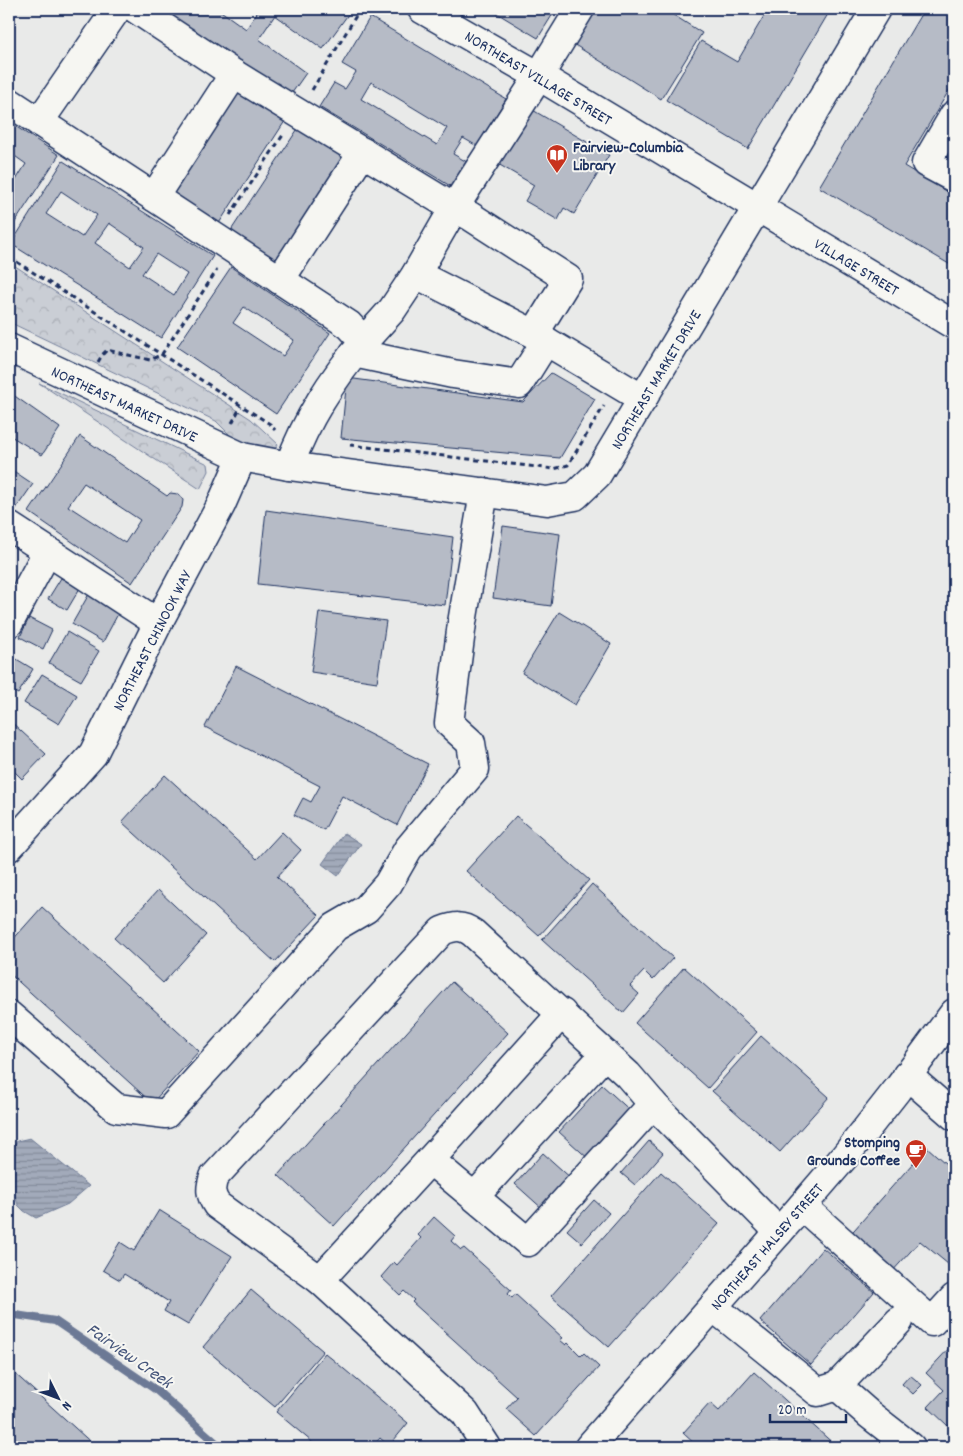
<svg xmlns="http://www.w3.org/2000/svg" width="963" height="1456" font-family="Dekko,sans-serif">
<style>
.forest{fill:url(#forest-crowns);stroke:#727e9a}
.water{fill:url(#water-rules);stroke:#6c7995}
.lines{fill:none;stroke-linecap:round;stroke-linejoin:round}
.stream{stroke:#6c7995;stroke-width:8}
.building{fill:#b6bbc6;stroke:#1b2f5e;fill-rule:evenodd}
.minor-casing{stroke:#1b2f5e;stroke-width:31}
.major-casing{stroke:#1b2f5e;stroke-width:31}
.path{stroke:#1b2f5e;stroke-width:3;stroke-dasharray:5 4;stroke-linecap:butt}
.minor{stroke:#f6f6f2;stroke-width:28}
.major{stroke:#f6f6f2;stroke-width:28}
.labels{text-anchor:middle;stroke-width:4;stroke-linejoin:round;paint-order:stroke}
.street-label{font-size:16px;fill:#1b2f5e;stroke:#f6f6f2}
.poi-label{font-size:16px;font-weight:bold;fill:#1b2f5e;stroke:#f6f6f2;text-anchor:start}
.water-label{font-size:18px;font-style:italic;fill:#44547a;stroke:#f6f6f2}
</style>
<defs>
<pattern id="forest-crowns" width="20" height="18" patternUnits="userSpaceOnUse" patternTransform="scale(1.25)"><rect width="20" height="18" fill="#caced5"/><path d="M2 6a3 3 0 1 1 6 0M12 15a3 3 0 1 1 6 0" fill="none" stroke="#adb1b9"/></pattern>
<pattern id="water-rules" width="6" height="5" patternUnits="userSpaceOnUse" patternTransform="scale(1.25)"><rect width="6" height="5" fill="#a2aaba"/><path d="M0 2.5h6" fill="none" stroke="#838b9a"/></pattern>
</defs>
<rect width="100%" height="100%" fill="#e9eae9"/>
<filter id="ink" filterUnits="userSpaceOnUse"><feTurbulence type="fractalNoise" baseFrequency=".02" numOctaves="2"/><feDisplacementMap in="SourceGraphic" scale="10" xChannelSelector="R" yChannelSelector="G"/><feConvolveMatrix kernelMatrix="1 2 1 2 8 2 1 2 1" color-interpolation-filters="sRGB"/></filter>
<g filter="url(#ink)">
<g class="forest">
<path d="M 9,262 L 251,419 L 278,444 L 275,449 L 258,447 L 232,437 L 216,421 L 9,322 Z"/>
<path d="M 39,383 L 208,464 L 209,471 L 200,489 Z"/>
</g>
<g class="water">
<path d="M 344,833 L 361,844 L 338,876 L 322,864 Z"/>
<path d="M 30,1138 L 89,1186 L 68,1204 L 36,1218 L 24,1211 L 18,1205 L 9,1175 L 9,1154 L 17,1141 Z"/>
</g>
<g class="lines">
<path class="stream" d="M 9,1314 L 55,1321 L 156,1390 L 221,1447"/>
</g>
<g class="building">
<path d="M 175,9 L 218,9 L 246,29 L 257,13 L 251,9 L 352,9 L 323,49 L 275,15 L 259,39 L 306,73 L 287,100 L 170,16 Z"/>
<path d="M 490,9 L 556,9 L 538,38 Z"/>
<path d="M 591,9 L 664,9 L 702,33 L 661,99 L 570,42 Z"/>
<path d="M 768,9 L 831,9 L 748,149 L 666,100 L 701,41 L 737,62 Z"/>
<path d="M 924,9 L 954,9 L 954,82 L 904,166 L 954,196 L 954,267 L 819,187 Z"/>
<path d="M 370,17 L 506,99 L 477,146 L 463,138 L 453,154 L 467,162 L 452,187 L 319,107 L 334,83 L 345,89 L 356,72 L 342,64 ZM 371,82 L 447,128 L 437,145 L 361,99 Z"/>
<path d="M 242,88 L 287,118 L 214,231 L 169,201 Z"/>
<path d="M 531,109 L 609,155 L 574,214 L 564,208 L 558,220 L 525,201 L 534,185 L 498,164 Z"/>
<path d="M 9,122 L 59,155 L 10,230 L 9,175 L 16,180 L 26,164 L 9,152 Z"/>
<path d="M 301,124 L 347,154 L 273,265 L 228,235 Z"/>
<path d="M 63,161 L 213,256 L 161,338 L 11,244 ZM 61,191 L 97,215 L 82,237 L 46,214 ZM 109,223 L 144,247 L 130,267 L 95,243 ZM 156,254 L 187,274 L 174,295 L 142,274 Z"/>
<path d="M 231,267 L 330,333 L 276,414 L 177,347 ZM 244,307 L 294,340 L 283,356 L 233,323 Z"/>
<path d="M 551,373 L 595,399 L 560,458 L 341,438 L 347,378 L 523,402 Z"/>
<path d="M 9,392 L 60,428 L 42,455 L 9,435 Z"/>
<path d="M 80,436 L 167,496 L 170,493 L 178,494 L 183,500 L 182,507 L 132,583 L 29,512 ZM 84,483 L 140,520 L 125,543 L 68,506 Z"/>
<path d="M 9,468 L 33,484 L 15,510 L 9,506 Z"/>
<path d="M 266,510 L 453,537 L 445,605 L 258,584 Z"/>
<path d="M 503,526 L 560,534 L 551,606 L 493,598 Z"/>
<path d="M 61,578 L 80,588 L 67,610 L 48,599 Z"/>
<path d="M 89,594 L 119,612 L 103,642 L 72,624 Z"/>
<path d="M 319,612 L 386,621 L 377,682 L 311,672 Z"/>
<path d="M 559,612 L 611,644 L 575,705 L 522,673 Z"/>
<path d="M 29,618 L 52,630 L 43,649 L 20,637 Z"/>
<path d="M 67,632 L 99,651 L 81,681 L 49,663 Z"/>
<path d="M 13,657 L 33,669 L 18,694 L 9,689 L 9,663 Z"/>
<path d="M 236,666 L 428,764 L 397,825 L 342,796 L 324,830 L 294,815 L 303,798 L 311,802 L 320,786 L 205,727 Z"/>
<path d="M 42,674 L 77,695 L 59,724 L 24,703 Z"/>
<path d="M 9,720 L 46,754 L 22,779 L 9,766 Z"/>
<path d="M 165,775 L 257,859 L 282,832 L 301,850 L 277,877 L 319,915 L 275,962 L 122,822 Z"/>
<path d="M 516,816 L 589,880 L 539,936 L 466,871 Z"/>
<path d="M 592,884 L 673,958 L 653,980 L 644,971 L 630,986 L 639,994 L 623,1013 L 542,940 Z"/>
<path d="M 158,890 L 206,935 L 163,983 L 114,938 Z"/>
<path d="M 42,907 L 199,1051 L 152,1103 L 9,973 L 9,944 Z"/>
<path d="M 684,967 L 757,1032 L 708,1088 L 635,1023 Z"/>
<path d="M 452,982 L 508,1033 L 334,1226 L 278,1175 Z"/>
<path d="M 761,1036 L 829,1097 L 780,1152 L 712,1091 Z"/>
<path d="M 602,1085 L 634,1114 L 591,1161 L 559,1132 Z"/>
<path d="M 649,1141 L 663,1153 L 635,1185 L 621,1173 Z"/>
<path d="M 927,1147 L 954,1171 L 954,1269 L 920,1241 L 890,1274 L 847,1238 Z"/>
<path d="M 543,1153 L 573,1180 L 545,1211 L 515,1184 Z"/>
<path d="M 661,1172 L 719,1224 L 609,1347 L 551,1296 Z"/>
<path d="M 594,1200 L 609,1213 L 582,1243 L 567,1230 Z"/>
<path d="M 159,1210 L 232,1256 L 188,1325 L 164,1311 L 169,1302 L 124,1274 L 120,1280 L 103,1270 L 120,1242 L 134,1251 Z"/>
<path d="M 434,1217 L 455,1236 L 451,1241 L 461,1250 L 464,1248 L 511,1290 L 508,1294 L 512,1298 L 515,1294 L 563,1338 L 560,1340 L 566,1345 L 568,1343 L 581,1356 L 584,1353 L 599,1367 L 536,1436 L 506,1409 L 517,1397 L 412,1302 L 414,1300 L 404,1291 L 400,1295 L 381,1277 L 394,1262 L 397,1265 L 421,1238 L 418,1235 Z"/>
<path d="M 823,1248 L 874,1292 L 811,1365 L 760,1321 Z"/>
<path d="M 251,1290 L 323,1351 L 275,1407 L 203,1347 Z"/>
<path d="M 953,1344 L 954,1346 L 954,1419 L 948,1426 L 928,1407 L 944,1390 L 926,1373 Z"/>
<path d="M 325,1353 L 408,1423 L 389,1446 L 380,1438 L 372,1447 L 318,1447 L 276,1412 Z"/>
<path d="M 9,1370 L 11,1370 L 96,1447 L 9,1447 Z"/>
<path d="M 754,1372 L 837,1447 L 721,1447 L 720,1446 L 718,1447 L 698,1447 L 683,1433 L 710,1403 L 719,1411 Z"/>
<path d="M 910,1375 L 922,1385 L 913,1394 L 902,1384 Z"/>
</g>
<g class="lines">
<g class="minor-casing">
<g id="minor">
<path d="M 136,9 L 234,74 L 454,208 L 539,76 L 580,9"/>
<path d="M 422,9 L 539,76 L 954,325"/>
<path d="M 9,102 L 349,325 L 364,341 C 331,381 307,418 289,466"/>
<path d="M 954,115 L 926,163 L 954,178"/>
<path d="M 39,122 L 117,9"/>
<path d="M 154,197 L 234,74"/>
<path d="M 416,274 L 534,334"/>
<path d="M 280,280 L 363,152"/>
<path d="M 364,341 L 392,310 L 416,274 L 454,208 L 470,216 L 568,279 L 534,334 L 643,399"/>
<path d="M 9,348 L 242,457 L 289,466 L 547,501 L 575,496 L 597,475 L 876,9"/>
<path d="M 354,353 L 453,374 L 519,384 L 546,341"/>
<path d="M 9,526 L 158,623"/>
<path d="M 9,623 L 47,552"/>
<path d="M 9,847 L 93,754 L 158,623 L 221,505 L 242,457"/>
<path d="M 9,1015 L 116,1108 L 166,1114 L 335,927 L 366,909 L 388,884 L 408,849 L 475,769 L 471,743 L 449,723 L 462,623 L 484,492"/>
<path d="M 907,1075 L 954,1116"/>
<path d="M 430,1160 L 562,1013"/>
<path d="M 475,1196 L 605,1054"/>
<path d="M 802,1206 L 932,1322 L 954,1298"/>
<path d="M 320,1280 L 217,1205 C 210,1195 210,1188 214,1177 L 442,931 C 455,926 462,925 473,933 L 628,1075 L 653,1104"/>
<path d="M 713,1307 L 818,1392 L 837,1386 L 899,1321"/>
<path d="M 837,1386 L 870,1415 L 911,1447"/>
<path d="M 487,1447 L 465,1413 L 320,1280 L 430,1160 L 528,1242 L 653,1104 L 779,1232"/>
</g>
</g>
<g class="major-casing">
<path id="major" d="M 589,1447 L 802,1206 L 845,1156 L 897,1090 L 954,1013"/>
</g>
<g class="path">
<path d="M 312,90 L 360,9"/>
<path d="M 230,215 L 283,135"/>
<path d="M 9,257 L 270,424 L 275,430"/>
<path d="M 98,362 L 102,355 L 107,350 L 150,360 L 162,354 L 217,270"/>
<path d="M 232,423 L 241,406"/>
<path d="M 350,445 L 554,469 L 568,465 L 604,406"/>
</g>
<use href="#minor" class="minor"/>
<use href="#major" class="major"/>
</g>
</g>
<defs>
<g id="library-pin" transform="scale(1.125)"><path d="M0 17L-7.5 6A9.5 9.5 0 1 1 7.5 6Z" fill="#c8321e" stroke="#f6f6f2"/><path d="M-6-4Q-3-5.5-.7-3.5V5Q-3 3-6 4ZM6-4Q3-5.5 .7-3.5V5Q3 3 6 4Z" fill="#fff"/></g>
<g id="cafe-pin" transform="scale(1.125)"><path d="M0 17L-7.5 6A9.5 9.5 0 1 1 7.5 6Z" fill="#c8321e" stroke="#f6f6f2"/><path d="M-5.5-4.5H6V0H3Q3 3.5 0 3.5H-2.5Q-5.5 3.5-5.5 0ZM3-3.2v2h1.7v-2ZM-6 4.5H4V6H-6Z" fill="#fff"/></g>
</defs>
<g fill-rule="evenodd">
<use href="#library-pin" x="557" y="155"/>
<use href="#cafe-pin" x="916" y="1150"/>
</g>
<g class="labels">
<g class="street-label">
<text transform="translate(539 77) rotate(31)" y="6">NORTHEAST VILLAGE STREET</text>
<text transform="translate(857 266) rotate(31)" y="6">VILLAGE STREET</text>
<text transform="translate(655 379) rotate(-59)" y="6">NORTHEAST MARKET DRIVE</text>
<text transform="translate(125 403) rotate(25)" y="6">NORTHEAST MARKET DRIVE</text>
<text transform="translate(151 640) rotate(-63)" y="6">NORTHEAST CHINOOK WAY</text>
<text transform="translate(766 1246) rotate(-49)" y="6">NORTHEAST HALSEY STREET</text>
</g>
<g class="poi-label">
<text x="573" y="152">Fairview-Columbia<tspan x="573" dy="18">Library</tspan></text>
<text x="900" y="1147" text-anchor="end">Stomping<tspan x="900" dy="18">Grounds Coffee</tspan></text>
</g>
<g class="water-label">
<text transform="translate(130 1355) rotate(35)" y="6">Fairview Creek</text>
</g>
</g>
<rect width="963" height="1456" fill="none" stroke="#f6f6f2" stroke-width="30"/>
<rect x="15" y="15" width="933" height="1426" fill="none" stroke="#1b2f5e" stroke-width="2" filter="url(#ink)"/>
<g transform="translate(58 1398) rotate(132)" stroke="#f6f6f2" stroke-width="4" paint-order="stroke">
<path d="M0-4L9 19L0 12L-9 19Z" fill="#1b2f5e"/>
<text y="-8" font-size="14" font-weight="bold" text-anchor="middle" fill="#1b2f5e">N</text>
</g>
<path d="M770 1414v8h76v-8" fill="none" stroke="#1b2f5e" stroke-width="2.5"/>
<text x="778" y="1414" font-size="15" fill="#1b2f5e" stroke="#f6f6f2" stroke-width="4" paint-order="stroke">20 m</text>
</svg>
